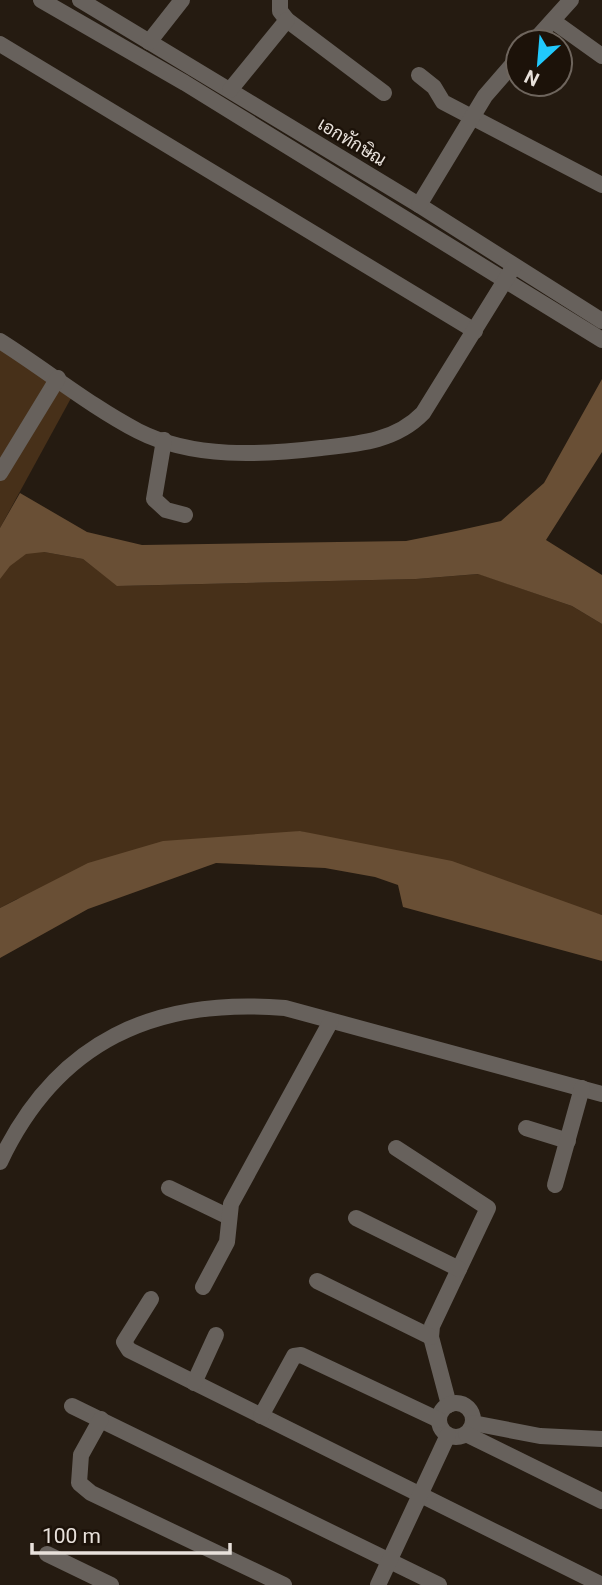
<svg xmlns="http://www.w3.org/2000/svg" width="602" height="1585" font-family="Roboto,Sarabun,sans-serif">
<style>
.green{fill:#473019}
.water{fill:#694f35}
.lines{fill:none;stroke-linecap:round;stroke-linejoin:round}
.minor{stroke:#67615c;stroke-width:16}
.labels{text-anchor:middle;stroke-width:5;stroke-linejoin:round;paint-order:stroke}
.street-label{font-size:18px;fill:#e8e1db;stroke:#1c1209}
</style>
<rect width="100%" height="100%" fill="#251b11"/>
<g class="green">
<path d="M 0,341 L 76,389 L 0,528 Z"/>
<path d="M 0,529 L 44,552 L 83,559 L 118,586 L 416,579 L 479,574 L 572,606 L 602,624 L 602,915 L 300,831 L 17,899 L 0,908 Z"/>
</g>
<g class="water">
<path d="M 602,379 L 602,452 L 546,540 L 602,575 L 602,624 L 572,606 L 478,574 L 416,579 L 117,586 L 83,559 L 44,552 L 26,554 L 10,566 L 0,579 L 0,528 L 20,493 L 87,532 L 142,545 L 406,541 L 456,531 L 501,521 L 544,483 Z"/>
<path d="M 300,831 L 452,861 L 602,915 L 602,961 L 403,907 L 398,885 L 375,877 L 325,868 L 216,863 L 88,909 L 0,958 L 0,908 L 88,863 L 163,841 Z"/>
</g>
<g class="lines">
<g class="minor">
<path d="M 41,0 L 185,83 L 602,340"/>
<path d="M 80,0 L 419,205 L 602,321"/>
<path d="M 280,0 L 280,11 L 287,20 L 384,93"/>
<path d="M 553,21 L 602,56"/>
<path d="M 149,42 L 182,0"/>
<path d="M 533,42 L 571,0"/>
<path d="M 0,44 L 475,331"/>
<path d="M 419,75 L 434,87 L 443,102 L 602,185"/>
<path d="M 230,90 L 287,20"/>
<path d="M 419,205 L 485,96 L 518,58"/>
<path d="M 0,341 C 46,370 90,406 138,431 C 193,459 262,455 321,448 C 359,444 396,441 423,413 L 514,266"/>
<path d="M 164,440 L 154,499 L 166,510 L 185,515"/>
<path d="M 0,473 L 58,378"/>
<path d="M 526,1128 L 568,1141"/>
<path d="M 396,1148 L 488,1208 L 432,1326 L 431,1337 L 449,1405"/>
<path d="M 0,1162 C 57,1041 155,997 285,1008 L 602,1094"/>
<path d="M 555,1185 L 582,1088"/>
<path d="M 169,1188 L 227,1216"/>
<path d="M 356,1218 L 459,1269"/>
<path d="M 317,1281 L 431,1337"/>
<path d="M 203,1287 L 227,1242 L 231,1204 L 331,1021"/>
<path d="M 151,1299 L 124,1342 L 129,1350 L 602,1585"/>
<path d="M 194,1383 L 216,1335"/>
<circle cx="456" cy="1420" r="17"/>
<path d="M 72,1406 L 439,1585"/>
<path d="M 261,1416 L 294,1356 L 301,1355 L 439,1420"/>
<path d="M 101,1419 L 81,1455 L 79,1483 L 91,1493 L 284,1585"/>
<path d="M 473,1423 L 540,1436 L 602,1439"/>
<path d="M 466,1434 L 602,1501"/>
<path d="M 47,1554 L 111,1585"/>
<path d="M 378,1585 L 448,1435"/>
</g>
</g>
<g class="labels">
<g class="street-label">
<text transform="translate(352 142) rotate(31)" y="6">เอกทักษิณ</text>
</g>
</g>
<g transform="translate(539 63) rotate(206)"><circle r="33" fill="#1c1209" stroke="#6e655d" stroke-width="2"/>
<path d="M0-5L12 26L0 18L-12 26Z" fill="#21c9fd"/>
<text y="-10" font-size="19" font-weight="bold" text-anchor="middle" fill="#e8e1db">N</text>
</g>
<path d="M32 1543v10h198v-10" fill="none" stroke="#e8e1db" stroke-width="3.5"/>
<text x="42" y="1543" font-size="21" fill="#e8e1db" stroke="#1c1209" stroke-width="5" paint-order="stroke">100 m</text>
</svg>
